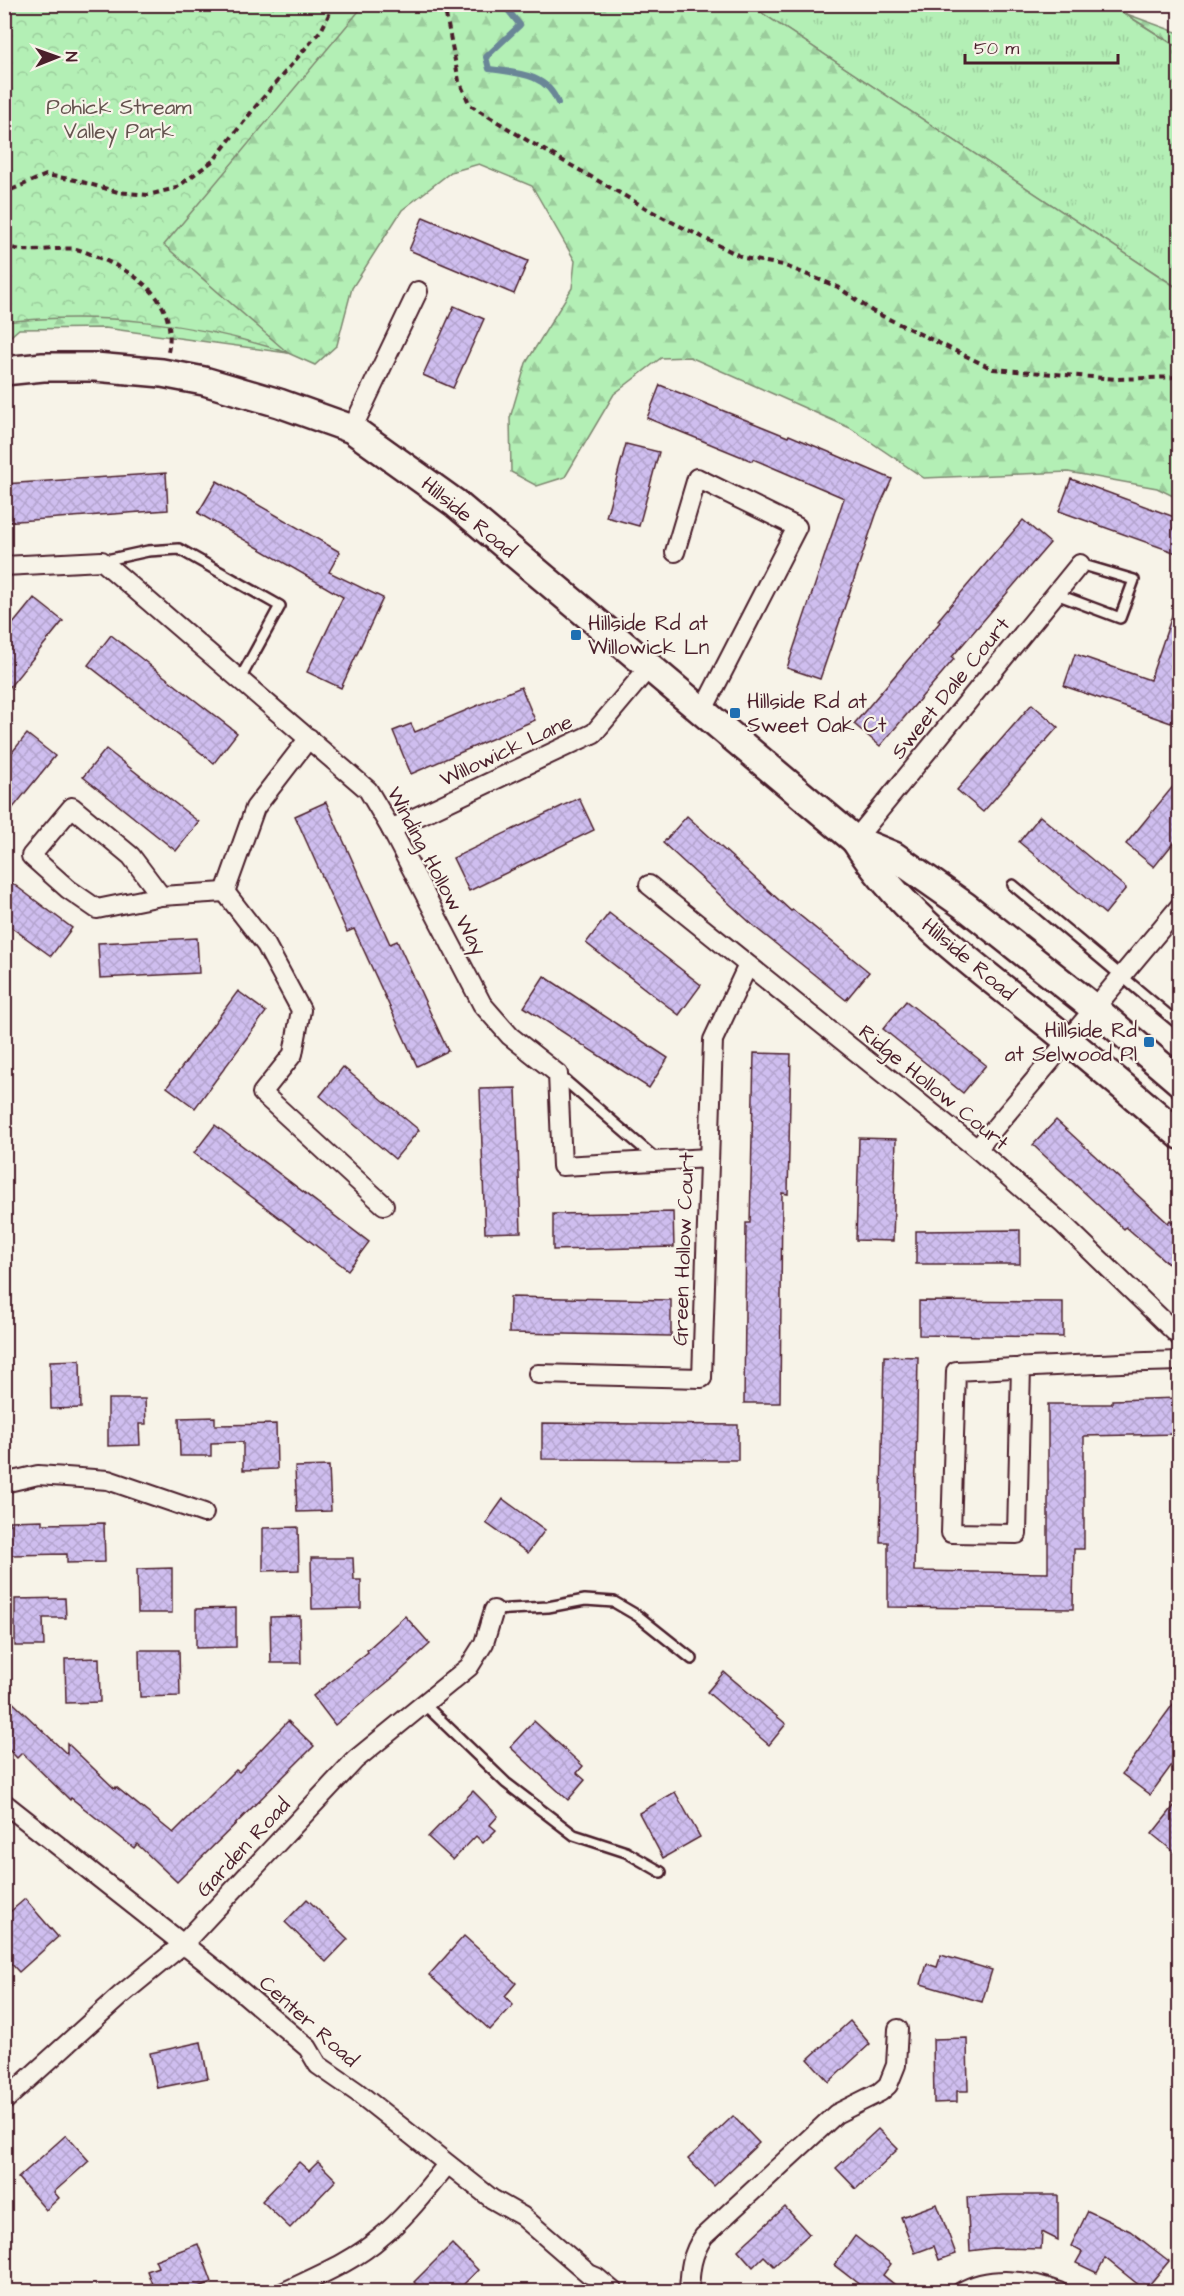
<svg xmlns="http://www.w3.org/2000/svg" width="1184" height="2296" font-family="'Architects Daughter',sans-serif">
<style>
.grass{fill:url(#grass-tufts);stroke:#7e8770;stroke-width:1.5}
.forest{fill:url(#forest-firs);stroke:#7e8770;stroke-width:1.5}
.park{fill:url(#park-crowns);stroke:#7e8770;stroke-width:1.5}
.lines{fill:none;stroke-linecap:round;stroke-linejoin:round}
.stream{stroke:#6a8697;stroke-width:6}
.building{fill:url(#building-cross-hatch);stroke:#4a1f2b;stroke-width:1.5}
.lane-casing{stroke:#4a1f2b;stroke-width:14}
.street-casing{stroke:#4a1f2b;stroke-width:22}
.secondary-casing{stroke:#4a1f2b;stroke-width:32}
.path{stroke:#4a1f2b;stroke-width:4;stroke-dasharray:6 4.5;stroke-linecap:butt}
.lane{stroke:#f7f3e8;stroke-width:9}
.street{stroke:#f7f3e8;stroke-width:18}
.secondary{stroke:#f7f3e8;stroke-width:27}
.poi-dot{fill:#1f6fb2;stroke:#f7f3e8;stroke-width:2}
.labels{text-anchor:middle;stroke-width:4.5;stroke-linejoin:round;paint-order:stroke}
.park-label{font-size:21px;fill:#64534e;stroke:#f7f3e8}
.street-label{font-size:21px;fill:#4a1f2b;stroke:#f7f3e8}
.poi-label{font-size:21px;fill:#4a1f2b;stroke:#f7f3e8;text-anchor:start}
</style>
<defs>
<pattern id="grass-tufts" width="24" height="20" patternUnits="userSpaceOnUse" patternTransform="scale(1.5)"><rect width="24" height="20" fill="#b3efb5"/><path d="M3 7l-1-3M5 7V3M7 7l1-3M15 17l-1-3M17 17v-4M19 17l1-3" fill="none" stroke="#9bcc9c"/></pattern>
<pattern id="forest-firs" width="22" height="20" patternUnits="userSpaceOnUse" patternTransform="scale(1.5)"><rect width="22" height="20" fill="#b3efb5"/><path d="M5 1l3.5 6h-7zM16 11l3.5 6h-7z" fill="#9bcc9c"/></pattern>
<pattern id="park-crowns" width="20" height="18" patternUnits="userSpaceOnUse" patternTransform="scale(1.5)"><rect width="20" height="18" fill="#b3efb5"/><path d="M2 6a3 3 0 1 1 6 0M12 15a3 3 0 1 1 6 0" fill="none" stroke="#9bcc9c"/></pattern>
<pattern id="building-cross-hatch" width="8" height="8" patternUnits="userSpaceOnUse" patternTransform="scale(1.5)"><rect width="8" height="8" fill="#cfbeef"/><path d="M0 0l8 8M0 8l8-8" fill="none" stroke="#b3a3cd"/></pattern>
</defs>
<rect width="100%" height="100%" fill="#f7f3e8"/>
<filter id="ink" filterUnits="userSpaceOnUse"><feTurbulence type="fractalNoise" baseFrequency=".0167" numOctaves="2"/><feDisplacementMap in="SourceGraphic" scale="12" xChannelSelector="R" yChannelSelector="G"/><feConvolveMatrix kernelMatrix="1 2 1 2 8 2 1 2 1" color-interpolation-filters="sRGB"/></filter>
<g filter="url(#ink)">
<path class="grass" d="M 750,5 L 1111,5 L 1179,48 L 1179,289 Z"/>
<g class="forest">
<path d="M 5,5 L 750,5 L 1179,289 L 1179,499 L 1157,488 L 1068,472 L 924,478 L 850,428 L 690,357 L 661,358 L 614,394 L 565,477 L 537,486 L 511,472 L 510,418 L 526,363 L 572,288 L 575,261 L 532,186 L 479,164 L 451,172 L 402,210 L 352,288 L 337,345 L 315,365 L 288,353 L 105,328 L 19,329 L 5,341 Z"/>
<path d="M 1124,13 L 1179,33 L 1179,48 Z"/>
</g>
<path class="park" d="M 4,5 L 364,5 L 164,245 L 288,353 C 198,323 100,311 5,322 Z"/>
<g class="lines">
<path class="stream" d="M 498,4 L 507,9 L 520,25 L 486,57 L 489,69 C 516,73 547,73 558,103"/>
</g>
<g class="building">
<path d="M 423,217 L 528,261 L 514,294 L 409,250 Z"/>
<path d="M 454,306 L 484,319 L 453,388 L 423,375 Z"/>
<path d="M 660,385 L 788,437 L 789,435 L 892,479 L 877,512 L 820,679 L 787,668 L 844,498 L 753,459 L 752,461 L 647,418 Z"/>
<path d="M 626,444 L 659,452 L 639,526 L 606,517 Z"/>
<path d="M 166,473 L 168,510 L 4,522 L 4,484 Z"/>
<path d="M 1071,479 L 1177,518 L 1173,529 L 1179,531 L 1179,554 L 1059,511 Z"/>
<path d="M 217,481 L 340,552 L 329,572 L 383,598 L 341,688 L 307,672 L 343,597 L 198,513 Z"/>
<path d="M 1023,520 L 1050,543 L 952,657 L 954,659 L 880,746 L 854,724 L 940,622 L 938,620 Z"/>
<path d="M 34,598 L 63,621 L 4,694 L 4,635 Z"/>
<path d="M 1177,601 L 1179,602 L 1179,698 L 1171,723 L 1064,686 L 1075,654 L 1150,680 Z"/>
<path d="M 111,635 L 237,733 L 214,763 L 88,665 Z"/>
<path d="M 521,687 L 535,720 L 411,774 L 393,731 L 411,724 L 415,732 Z"/>
<path d="M 1032,704 L 1058,727 L 983,812 L 957,790 Z"/>
<path d="M 27,734 L 55,756 L 4,819 L 4,762 Z"/>
<path d="M 106,749 L 199,822 L 176,851 L 83,777 Z"/>
<path d="M 1179,779 L 1179,836 L 1154,867 L 1126,844 Z"/>
<path d="M 579,798 L 594,830 L 469,891 L 453,858 Z"/>
<path d="M 326,802 L 390,944 L 397,941 L 448,1051 L 417,1066 L 354,929 L 347,932 L 295,816 Z"/>
<path d="M 687,816 L 791,911 L 793,910 L 869,972 L 846,1000 L 756,928 L 663,843 Z"/>
<path d="M 1040,816 L 1126,888 L 1105,914 L 1019,842 Z"/>
<path d="M 4,877 L 72,928 L 51,956 L 4,922 Z"/>
<path d="M 609,913 L 701,985 L 679,1015 L 586,943 Z"/>
<path d="M 197,938 L 199,973 L 100,978 L 98,943 Z"/>
<path d="M 544,976 L 668,1058 L 649,1088 L 524,1007 Z"/>
<path d="M 238,991 L 266,1012 L 195,1108 L 167,1087 Z"/>
<path d="M 906,1001 L 986,1065 L 963,1093 L 883,1029 Z"/>
<path d="M 754,1053 L 791,1054 L 788,1194 L 782,1193 L 780,1403 L 744,1403 L 746,1223 L 750,1223 Z"/>
<path d="M 343,1067 L 419,1130 L 395,1159 L 320,1096 Z"/>
<path d="M 516,1088 L 521,1232 L 485,1233 L 480,1089 Z"/>
<path d="M 1056,1120 L 1168,1223 L 1170,1220 L 1179,1228 L 1179,1273 L 1126,1227 L 1124,1229 L 1033,1145 Z"/>
<path d="M 215,1125 L 369,1242 L 348,1270 L 194,1153 Z"/>
<path d="M 859,1138 L 896,1139 L 893,1241 L 856,1240 Z"/>
<path d="M 673,1212 L 674,1247 L 553,1250 L 553,1214 Z"/>
<path d="M 1020,1230 L 1020,1264 L 916,1264 L 916,1231 Z"/>
<path d="M 510,1297 L 671,1300 L 671,1336 L 509,1333 Z"/>
<path d="M 919,1301 L 1063,1302 L 1063,1337 L 919,1335 Z"/>
<path d="M 884,1356 L 918,1357 L 914,1571 L 1048,1573 L 1048,1404 L 1112,1404 L 1112,1400 L 1179,1398 L 1179,1434 L 1084,1436 L 1084,1549 L 1074,1549 L 1073,1609 L 888,1607 L 888,1542 L 880,1542 Z"/>
<path d="M 80,1360 L 81,1408 L 51,1409 L 50,1361 Z"/>
<path d="M 108,1399 L 145,1399 L 146,1424 L 139,1424 L 140,1445 L 108,1446 Z"/>
<path d="M 215,1417 L 215,1425 L 276,1424 L 277,1469 L 243,1470 L 243,1442 L 211,1443 L 211,1456 L 180,1456 L 179,1418 Z"/>
<path d="M 542,1423 L 738,1425 L 738,1460 L 542,1459 Z"/>
<path d="M 329,1466 L 331,1511 L 297,1512 L 295,1467 Z"/>
<path d="M 503,1499 L 545,1530 L 528,1553 L 486,1523 Z"/>
<path d="M 42,1520 L 42,1524 L 104,1523 L 105,1562 L 67,1563 L 67,1554 L 10,1555 L 9,1521 Z"/>
<path d="M 298,1527 L 299,1570 L 263,1571 L 263,1528 Z"/>
<path d="M 311,1558 L 353,1558 L 354,1580 L 361,1580 L 361,1608 L 312,1609 Z"/>
<path d="M 172,1568 L 172,1613 L 138,1613 L 137,1569 Z"/>
<path d="M 65,1598 L 66,1618 L 43,1618 L 44,1646 L 15,1646 L 15,1599 Z"/>
<path d="M 236,1608 L 236,1647 L 196,1648 L 196,1609 Z"/>
<path d="M 300,1616 L 301,1663 L 271,1663 L 270,1617 Z"/>
<path d="M 405,1616 L 430,1644 L 395,1676 L 335,1725 L 313,1696 L 368,1652 L 367,1650 Z"/>
<path d="M 139,1650 L 179,1650 L 180,1696 L 140,1697 Z"/>
<path d="M 99,1658 L 100,1702 L 66,1703 L 65,1659 Z"/>
<path d="M 724,1672 L 786,1724 L 769,1745 L 707,1692 Z"/>
<path d="M 4,1694 L 67,1754 L 67,1743 L 115,1789 L 116,1787 L 173,1833 L 236,1770 L 239,1772 L 288,1721 L 314,1746 L 177,1882 L 137,1844 L 134,1848 L 71,1798 L 70,1800 L 22,1753 L 17,1758 L 4,1745 Z"/>
<path d="M 1179,1696 L 1179,1755 L 1150,1795 L 1122,1774 Z"/>
<path d="M 534,1721 L 583,1766 L 577,1773 L 585,1780 L 568,1800 L 510,1747 Z"/>
<path d="M 473,1791 L 498,1816 L 490,1825 L 496,1830 L 483,1843 L 476,1836 L 453,1860 L 428,1837 Z"/>
<path d="M 675,1792 L 700,1837 L 663,1858 L 639,1813 Z"/>
<path d="M 1179,1800 L 1179,1856 L 1152,1834 Z"/>
<path d="M 25,1899 L 58,1937 L 19,1972 L 4,1956 L 4,1917 Z"/>
<path d="M 307,1899 L 348,1939 L 326,1962 L 285,1922 Z"/>
<path d="M 464,1936 L 516,1983 L 505,1996 L 513,2005 L 490,2030 L 429,1975 Z"/>
<path d="M 941,1955 L 992,1970 L 982,2002 L 921,1984 L 927,1964 L 937,1967 Z"/>
<path d="M 850,2021 L 870,2044 L 829,2082 L 808,2059 Z"/>
<path d="M 967,2038 L 968,2091 L 957,2091 L 957,2102 L 934,2103 L 933,2039 Z"/>
<path d="M 201,2042 L 208,2078 L 157,2088 L 150,2053 Z"/>
<path d="M 733,2116 L 759,2143 L 714,2186 L 688,2159 Z"/>
<path d="M 878,2129 L 898,2149 L 856,2189 L 836,2168 Z"/>
<path d="M 66,2135 L 89,2161 L 54,2192 L 59,2198 L 46,2210 L 18,2178 Z"/>
<path d="M 299,2162 L 309,2171 L 318,2162 L 336,2180 L 290,2228 L 262,2201 Z"/>
<path d="M 1004,2195 L 1058,2195 L 1058,2240 L 1042,2232 L 1041,2249 L 992,2248 L 970,2251 L 967,2197 Z"/>
<path d="M 937,2204 L 956,2254 L 939,2260 L 934,2246 L 915,2253 L 901,2217 Z"/>
<path d="M 785,2207 L 809,2234 L 774,2266 L 764,2256 L 753,2267 L 738,2250 Z"/>
<path d="M 1088,2211 L 1130,2231 L 1169,2261 L 1145,2290 L 1105,2258 L 1097,2273 L 1076,2263 L 1082,2252 L 1071,2246 Z"/>
<path d="M 855,2236 L 891,2264 L 883,2275 L 904,2292 L 869,2292 L 834,2265 Z"/>
<path d="M 198,2244 L 212,2282 L 186,2292 L 155,2292 L 147,2271 L 158,2267 L 155,2260 Z"/>
<path d="M 452,2244 L 478,2270 L 456,2292 L 424,2292 L 414,2282 Z"/>
</g>
<g class="lines">
<g class="lane-casing">
<g id="lane">
<path d="M 102,561 L 148,551 L 179,549 L 280,606 L 240,679"/>
<path d="M 1056,594 L 1120,618 L 1134,580 L 1080,564"/>
<path d="M 1013,885 L 1180,1025"/>
<path d="M 560,1076 L 656,1159"/>
<path d="M 494,1610 L 548,1607 L 585,1600 L 614,1602 L 638,1616 L 692,1659"/>
<path d="M 424,1704 L 506,1783 L 574,1835 L 626,1852 L 661,1872"/>
</g>
</g>
<g class="street-casing">
<g id="street">
<path d="M 352,429 L 418,291"/>
<path d="M 675,552 L 697,478 L 797,527 L 703,710"/>
<path d="M 4,566 L 102,561 L 368,790 L 391,829 L 482,1004 L 510,1036 L 558,1074 L 562,1166 L 709,1158"/>
<path d="M 391,829 L 594,733 L 650,666"/>
<path d="M 855,840 L 1080,564"/>
<path d="M 649,885 L 977,1149 L 1064,1225 L 1180,1337"/>
<path d="M 225,892 L 266,945 L 301,1010 L 293,1054 L 262,1093 L 384,1205"/>
<path d="M 225,892 L 255,808 L 309,738"/>
<path d="M 161,896 L 97,909 L 68,889 L 31,856 L 72,807 L 131,856 L 161,896 L 225,892"/>
<path d="M 977,1149 L 1180,906"/>
<path d="M 1021,1367 L 1017,1534 L 951,1533 L 956,1371 C 1030,1367 1105,1363 1180,1361"/>
<path d="M 538,1374 L 702,1378 L 713,1040 L 748,965"/>
<path d="M 4,1483 L 38,1475 L 108,1480 L 204,1513"/>
<path d="M 4,1803 L 221,1974 L 308,2048 L 318,2065 L 357,2092 L 492,2199 L 522,2216 L 589,2274 L 596,2277 L 614,2292"/>
<path d="M 4,2101 L 121,1995 L 182,1945 L 355,1760 L 469,1667 L 484,1643 L 494,1610"/>
<path d="M 284,2292 C 317,2276 353,2262 381,2237 C 407,2216 426,2190 447,2165"/>
<path d="M 689,2292 C 690,2270 691,2254 704,2236 L 836,2114 L 880,2092 L 888,2085 L 896,2065 L 898,2029"/>
<path d="M 961,2292 C 990,2275 1029,2280 1059,2292"/>
</g>
</g>
<g class="secondary-casing">
<g id="secondary">
<path d="M 4,371 L 43,367 L 95,367 L 162,373 L 204,381 L 279,403 L 352,429 L 455,503 L 855,840 L 894,856 L 965,906 L 1095,1009 L 1180,1082"/>
<path d="M 855,840 C 901,913 973,964 1039,1017 C 1087,1055 1133,1095 1180,1135"/>
</g>
</g>
<g class="path">
<path d="M 445,4 L 445,10 L 459,81 L 470,105 L 530,142 L 660,216 L 744,258 L 783,265 L 838,287 L 872,311 L 993,369 L 1116,379 L 1180,377"/>
<path d="M 4,197 L 11,190 L 46,175 L 75,180 L 118,192 L 148,195 L 176,188 L 214,160 L 256,106 L 322,29 L 334,4"/>
<path d="M 4,243 C 18,257 57,246 76,249 C 85,251 94,256 102,259 C 142,276 178,304 168,352"/>
</g>
<use href="#lane" class="lane"/>
<use href="#street" class="street"/>
<use href="#secondary" class="secondary"/>
</g>
</g>
<g class="poi-dot">
<rect x="570" y="629" width="12" height="12" rx="3"/>
<rect x="729" y="707" width="12" height="12" rx="3"/>
<rect x="1143" y="1036" width="12" height="12" rx="3"/>
</g>
<g class="labels">
<g class="park-label">
<text x="119" y="114">Pohick Stream<tspan x="119" dy="24">Valley Park</tspan></text>
</g>
<g class="street-label">
<text transform="translate(469 517) rotate(39)" y="7">Hillside Road</text>
<text transform="translate(950 688) rotate(-51)" y="7">Sweet Dale Court</text>
<text transform="translate(506 750) rotate(-25)" y="7">Willowick Lane</text>
<text transform="translate(437 871) rotate(62)" y="7">Winding Hollow Way</text>
<text transform="translate(969 959) rotate(40)" y="7">Hillside Road</text>
<text transform="translate(934 1087) rotate(39)" y="7">Ridge Hollow Court</text>
<text transform="translate(683 1249) rotate(-88)" y="7">Green Hollow Court</text>
<text transform="translate(243 1847) rotate(-47)" y="7">Garden Road</text>
<text transform="translate(309 2021) rotate(42)" y="7">Center Road</text>
</g>
<g class="poi-label">
<text x="588" y="630">Hillside Rd at<tspan x="588" dy="24">Willowick Ln</tspan></text>
<text x="747" y="708">Hillside Rd at<tspan x="747" dy="24">Sweet Oak Ct</tspan></text>
<text x="1137" y="1037" text-anchor="end">Hillside Rd<tspan x="1137" dy="24">at Selwood Pl</tspan></text>
</g>
</g>
<rect width="1184" height="2296" fill="none" stroke="#f7f3e8" stroke-width="24"/>
<rect x="12" y="12" width="1160" height="2272" fill="none" stroke="#4a1f2b" stroke-width="2" filter="url(#ink)"/>
<g transform="translate(57 57) rotate(89)" stroke="#f7f3e8" stroke-width="4.5" paint-order="stroke">
<path d="M0-4.5L10 22L0 15L-10 22Z" fill="#4a1f2b"/>
<text y="-9" font-size="16" font-weight="bold" text-anchor="middle" fill="#4a1f2b">N</text>
</g>
<path d="M965 54v9h153v-9" fill="none" stroke="#4a1f2b" stroke-width="3"/>
<text x="974" y="54" font-size="18" fill="#4a1f2b" stroke="#f7f3e8" stroke-width="4.5" paint-order="stroke">50 m</text>
</svg>
